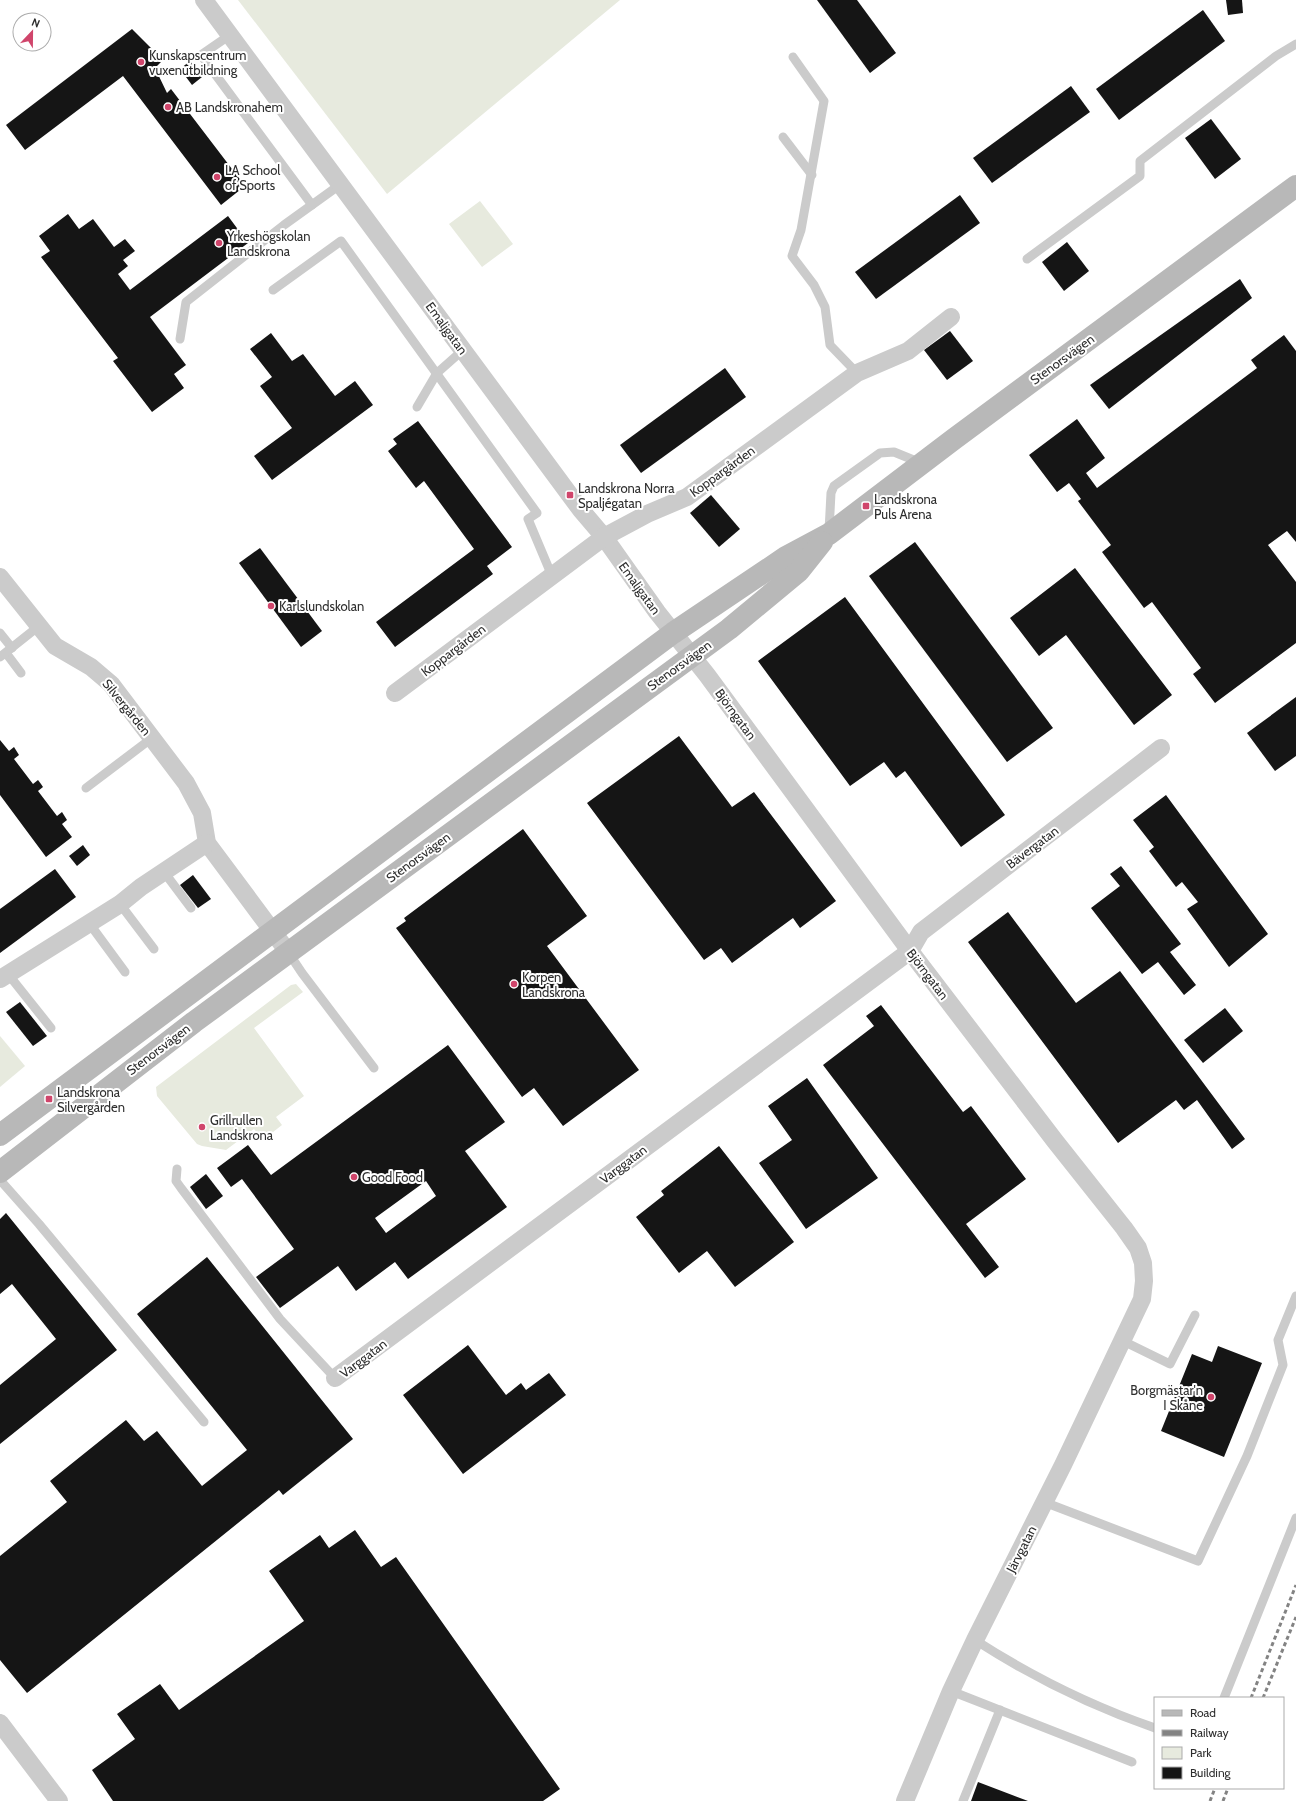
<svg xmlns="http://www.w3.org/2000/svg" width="1296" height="1801" font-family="Cabin,sans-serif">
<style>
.green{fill:#e7eade}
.building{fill:#151515;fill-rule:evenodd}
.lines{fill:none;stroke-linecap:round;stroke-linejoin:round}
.lane{stroke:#cbcbcb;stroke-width:9}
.street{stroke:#cbcbcb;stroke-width:18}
.secondary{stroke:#b8b8b8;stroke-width:22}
.rail{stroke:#838383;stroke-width:3;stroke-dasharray:4 3;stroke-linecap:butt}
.poi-dot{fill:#d0456b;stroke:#fff;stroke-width:1.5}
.labels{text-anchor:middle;stroke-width:4;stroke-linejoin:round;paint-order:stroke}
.poi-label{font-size:13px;fill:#2e2e2e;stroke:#fff;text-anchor:start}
.street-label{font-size:13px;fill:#2e2e2e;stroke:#fff}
</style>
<rect width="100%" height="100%" fill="#fff"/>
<g class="green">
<path d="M 238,0 L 620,0 L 387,194 Z"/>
<path d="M 480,201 L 513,244 L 482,267 L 449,224 Z"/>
<path d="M 296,984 L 303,992 L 254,1028 L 304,1096 L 276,1117 L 282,1125 L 263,1140 L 254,1129 L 226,1150 L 202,1146 L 197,1144 L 157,1096 L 156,1087 L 291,985 Z"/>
<path d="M 0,1036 L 25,1066 L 0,1087 Z"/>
</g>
<g class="building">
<path d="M 817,0 L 857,0 L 896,53 L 870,73 Z"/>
<path d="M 1226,0 L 1242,0 L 1243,13 L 1228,15 Z"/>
<path d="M 1203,10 L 1225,41 L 1119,120 L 1096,89 Z"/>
<path d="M 132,29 L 163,60 L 155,68 L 167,93 L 171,89 L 245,186 L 221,205 L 123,76 L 25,150 L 6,125 Z"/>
<path d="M 190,61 L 202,77 L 192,85 L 180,69 Z"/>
<path d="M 1071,86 L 1090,112 L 992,183 L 973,158 Z"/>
<path d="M 1211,119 L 1241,159 L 1215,179 L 1185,138 Z"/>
<path d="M 960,195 L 980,223 L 876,299 L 855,272 Z"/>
<path d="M 68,214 L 79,229 L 93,219 L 114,247 L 125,239 L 135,251 L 123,260 L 128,266 L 118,274 L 130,290 L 228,216 L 248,243 L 150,317 L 186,365 L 174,374 L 184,388 L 152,412 L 113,361 L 118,358 L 41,257 L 50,251 L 39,236 Z"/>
<path d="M 1067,242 L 1089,271 L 1064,291 L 1042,262 Z"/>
<path d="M 1240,279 L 1252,298 L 1109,409 L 1090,385 Z"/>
<path d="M 950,331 L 973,361 L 947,380 L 924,350 Z"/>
<path d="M 271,333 L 292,361 L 303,354 L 335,396 L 355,381 L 373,405 L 272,480 L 254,456 L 292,428 L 260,386 L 272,377 L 250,349 Z"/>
<path d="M 1284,335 L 1296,351 L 1296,542 L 1287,531 L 1268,545 L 1296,582 L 1296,643 L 1215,703 L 1193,674 L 1201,668 L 1152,602 L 1144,608 L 1102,552 L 1111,545 L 1078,501 L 1081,499 L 1069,483 L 1057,492 L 1029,455 L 1077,419 L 1105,458 L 1086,473 L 1097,488 L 1257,368 L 1251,360 Z"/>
<path d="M 725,368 L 746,397 L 641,473 L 620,445 Z"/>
<path d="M 418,421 L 512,547 L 487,566 L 493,574 L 395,647 L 376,622 L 474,549 L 424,481 L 416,488 L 388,451 L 397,444 L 393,439 Z"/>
<path d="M 711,495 L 740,529 L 719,547 L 690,513 Z"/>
<path d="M 915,542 L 1053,728 L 1007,762 L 869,576 Z"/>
<path d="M 260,548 L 322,631 L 301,647 L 239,563 Z"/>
<path d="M 1075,568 L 1172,695 L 1134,725 L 1066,635 L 1039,656 L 1010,618 Z"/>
<path d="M 845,597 L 1005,815 L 961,847 L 905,771 L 896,778 L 884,762 L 850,786 L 758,661 Z"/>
<path d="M 1296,697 L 1296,756 L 1275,771 L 1247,733 Z"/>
<path d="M 679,736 L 732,807 L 754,792 L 836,901 L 800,928 L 793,918 L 732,963 L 721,948 L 704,960 L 587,803 Z"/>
<path d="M 0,740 L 9,751 L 14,747 L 19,755 L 14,759 L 33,784 L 38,780 L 41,784 L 43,787 L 38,791 L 57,816 L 62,812 L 67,820 L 62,824 L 72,837 L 46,857 L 0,795 Z"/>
<path d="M 1166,795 L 1268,934 L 1229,967 L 1187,909 L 1198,902 L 1182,882 L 1176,887 L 1149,851 L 1154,847 L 1133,820 Z"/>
<path d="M 523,829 L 587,916 L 547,946 L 639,1070 L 563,1126 L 534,1088 L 522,1097 L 396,928 L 406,921 L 404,918 Z"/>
<path d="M 83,845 L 90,855 L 77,866 L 69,856 Z"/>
<path d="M 1121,866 L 1181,944 L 1170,952 L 1196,985 L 1184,995 L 1158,962 L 1142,974 L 1091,908 L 1120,886 L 1110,874 Z"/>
<path d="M 55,869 L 76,897 L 0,953 L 0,909 Z"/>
<path d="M 193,875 L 211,899 L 198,908 L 180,885 Z"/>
<path d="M 1008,912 L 1076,1003 L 1120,971 L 1245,1139 L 1232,1149 L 1197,1100 L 1184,1110 L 1176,1100 L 1118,1143 L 968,942 Z"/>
<path d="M 20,1002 L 47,1036 L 33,1046 L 6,1012 Z"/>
<path d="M 881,1005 L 963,1112 L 971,1106 L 1026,1179 L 966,1224 L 999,1267 L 985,1278 L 823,1065 L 874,1026 L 866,1016 Z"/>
<path d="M 1225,1008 L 1243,1031 L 1203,1063 L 1184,1040 Z"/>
<path d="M 448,1045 L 505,1122 L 465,1151 L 507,1207 L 408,1279 L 395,1262 L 356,1291 L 338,1266 L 280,1308 L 256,1277 L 294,1249 L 242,1179 L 231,1187 L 217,1168 L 248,1145 L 271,1175 ZM 426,1181 L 436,1196 L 386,1233 L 375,1218 Z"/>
<path d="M 807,1078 L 878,1178 L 806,1229 L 759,1163 L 792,1140 L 768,1106 Z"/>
<path d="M 719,1146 L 794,1242 L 735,1287 L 707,1251 L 679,1273 L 636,1217 L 664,1195 L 661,1191 Z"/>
<path d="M 206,1174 L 223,1196 L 206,1209 L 190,1187 Z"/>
<path d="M 6,1213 L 117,1350 L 0,1444 L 0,1385 L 56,1339 L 12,1284 L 0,1294 L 0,1219 Z"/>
<path d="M 207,1257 L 353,1439 L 283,1495 L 279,1490 L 27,1693 L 0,1660 L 0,1556 L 67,1502 L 50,1481 L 126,1420 L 144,1441 L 157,1431 L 202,1486 L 247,1450 L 137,1314 Z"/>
<path d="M 468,1345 L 506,1395 L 521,1383 L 526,1390 L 549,1373 L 566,1395 L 463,1474 L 403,1395 Z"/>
<path d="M 1218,1346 L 1262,1363 L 1224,1457 L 1161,1431 L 1192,1354 L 1212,1362 Z"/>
<path d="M 355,1530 L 381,1567 L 396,1557 L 560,1789 L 543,1801 L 113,1801 L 92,1770 L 135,1739 L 117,1714 L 160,1684 L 179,1710 L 304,1621 L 269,1571 L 320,1535 L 329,1548 Z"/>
<path d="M 978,1782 L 1028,1801 L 971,1801 Z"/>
</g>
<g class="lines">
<g class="lane">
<path d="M 230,35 L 201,55 L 312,205"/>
<path d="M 793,57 L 824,101 L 801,230 L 792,256 L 814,285 L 825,307 L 830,345 L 857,373"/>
<path d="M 783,137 L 812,175"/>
<path d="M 1027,259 L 1140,176 L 1140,161 L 1276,56 L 1296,44"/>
<path d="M 273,290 L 341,241 L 537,513 L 528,519 L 552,576"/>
<path d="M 180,339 L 186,302 L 284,225 L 341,184"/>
<path d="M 417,407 L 437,373 L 463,350"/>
<path d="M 829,531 L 831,493 L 834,486 L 880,453 L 894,452 L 921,463"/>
<path d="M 0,633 L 12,648"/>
<path d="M 6,653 L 21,673"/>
<path d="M 0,657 L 39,626"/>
<path d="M 86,788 L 152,738"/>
<path d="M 164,872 L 191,908"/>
<path d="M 120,904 L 154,949"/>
<path d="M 89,923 L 125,972"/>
<path d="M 288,952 L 302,973 L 374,1068"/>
<path d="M 8,974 L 51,1028"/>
<path d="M 177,1169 L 176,1181 L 181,1188 L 280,1319 L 335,1378"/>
<path d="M 0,1180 L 39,1224 L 204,1422"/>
<path d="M 1123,1341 L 1170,1364 L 1195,1315"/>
<path d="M 1044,1502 L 1198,1561 L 1247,1456 L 1283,1365 L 1278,1340 L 1296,1296"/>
<path d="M 975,1640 C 1031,1676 1091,1706 1155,1728"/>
<path d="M 951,1691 L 1132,1762"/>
<path d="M 1224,1698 L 1296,1518"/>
<path d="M 963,1801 L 1000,1710"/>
</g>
<g class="street">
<path d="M 204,0 L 581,510 L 604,537 L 657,612 L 707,675 L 910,951 L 1055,1141 L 1124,1228 L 1138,1248 L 1143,1263 L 1144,1281 L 1142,1299 L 1063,1465 L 975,1640 L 951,1691 L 905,1801"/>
<path d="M 0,577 L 55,646 L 91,667 L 111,684 L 186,783 L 202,813 L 207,843 L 288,952"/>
<path d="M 395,693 L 604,537 L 647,514 L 687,497 L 857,373 L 908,351 L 951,317"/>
<path d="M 0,979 L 120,904 L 141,887 L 207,843"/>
<path d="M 335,1378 L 910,951 L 921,932 L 1161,748"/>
<path d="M 0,1723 L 59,1801"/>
</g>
<g class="secondary">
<path d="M 0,1135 L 673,633 L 786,557 L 829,534 L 954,439 L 1296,186"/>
<path d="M 0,1172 L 194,1022 L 729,629 L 799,571 L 822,542"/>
</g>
<g class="rail">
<path d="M 1251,1698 L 1296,1585"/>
<path d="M 1263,1698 L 1296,1617"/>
<path d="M 1210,1801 L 1215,1788"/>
<path d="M 1223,1801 L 1228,1788"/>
</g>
</g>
<g class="poi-dot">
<circle cx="141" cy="62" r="4"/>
<circle cx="168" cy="107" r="4"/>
<circle cx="217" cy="177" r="4"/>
<circle cx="219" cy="243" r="4"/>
<rect x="566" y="491" width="8" height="8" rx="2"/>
<rect x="862" y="502" width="8" height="8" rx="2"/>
<circle cx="271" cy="606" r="4"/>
<circle cx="514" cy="984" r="4"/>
<rect x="45" y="1095" width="8" height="8" rx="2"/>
<circle cx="202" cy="1127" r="4"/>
<circle cx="354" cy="1177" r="4"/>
<circle cx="1211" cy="1397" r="4"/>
</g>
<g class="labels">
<g class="poi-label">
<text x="149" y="60">Kunskapscentrum<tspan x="149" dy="15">vuxenutbildning</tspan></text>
<text x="176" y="112">AB Landskronahem</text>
<text x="225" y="175">LA School<tspan x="225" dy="15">of Sports</tspan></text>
<text x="227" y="241">Yrkeshögskolan<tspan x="227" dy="15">Landskrona</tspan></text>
<text x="578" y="493">Landskrona Norra<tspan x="578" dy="15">Spaljégatan</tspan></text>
<text x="874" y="504">Landskrona<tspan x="874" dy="15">Puls Arena</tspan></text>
<text x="279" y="611">Karlslundskolan</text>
<text x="522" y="982">Korpen<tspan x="522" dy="15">Landskrona</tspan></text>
<text x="57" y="1097">Landskrona<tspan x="57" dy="15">Silvergården</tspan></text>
<text x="210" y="1125">Grillrullen<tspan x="210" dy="15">Landskrona</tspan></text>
<text x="362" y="1182">Good Food</text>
<text x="1203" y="1395" text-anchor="end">Borgmästar'n<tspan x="1203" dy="15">I Skåne</tspan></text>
</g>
<g class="street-label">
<text transform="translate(447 328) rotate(54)" y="5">Emaljgatan</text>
<text transform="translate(1062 359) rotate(-36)" y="5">Stenorsvägen</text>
<text transform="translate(722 471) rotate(-36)" y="5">Koppargården</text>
<text transform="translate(640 588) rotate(54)" y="5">Emaljgatan</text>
<text transform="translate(453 650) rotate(-37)" y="5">Koppargården</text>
<text transform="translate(679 665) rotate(-36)" y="5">Stenorsvägen</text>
<text transform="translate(127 707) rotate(51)" y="5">Silvergården</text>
<text transform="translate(736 714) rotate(54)" y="5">Björngatan</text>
<text transform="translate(1032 847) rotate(-37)" y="5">Bävergatan</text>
<text transform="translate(418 857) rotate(-36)" y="5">Stenorsvägen</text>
<text transform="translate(928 974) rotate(53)" y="5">Björngatan</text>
<text transform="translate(158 1049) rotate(-37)" y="5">Stenorsvägen</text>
<text transform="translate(623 1164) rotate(-37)" y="5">Varggatan</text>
<text transform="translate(363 1358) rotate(-37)" y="5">Varggatan</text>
<text transform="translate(1021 1549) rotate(-63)" y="5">Järvgatan</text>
</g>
</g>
<rect x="1154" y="1697" width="130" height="92" fill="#ffffff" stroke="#ababab"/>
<rect x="1162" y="1710" width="20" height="6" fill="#b8b8b8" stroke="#ababab"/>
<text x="1190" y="1717" font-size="12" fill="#2e2e2e">Road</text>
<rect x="1162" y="1730" width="20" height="6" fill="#838383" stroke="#ababab"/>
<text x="1190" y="1737" font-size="12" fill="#2e2e2e">Railway</text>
<rect x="1162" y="1747" width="20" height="12" fill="#e7eade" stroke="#ababab"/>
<text x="1190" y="1757" font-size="12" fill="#2e2e2e">Park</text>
<rect x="1162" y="1767" width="20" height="12" fill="#151515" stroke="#ababab"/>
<text x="1190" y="1777" font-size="12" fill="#2e2e2e">Building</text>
<g transform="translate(32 32) rotate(22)"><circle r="19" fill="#ffffff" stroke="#ababab"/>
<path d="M0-3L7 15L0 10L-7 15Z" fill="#d0456b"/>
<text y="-6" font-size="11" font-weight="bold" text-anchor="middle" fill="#2e2e2e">N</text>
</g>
</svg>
